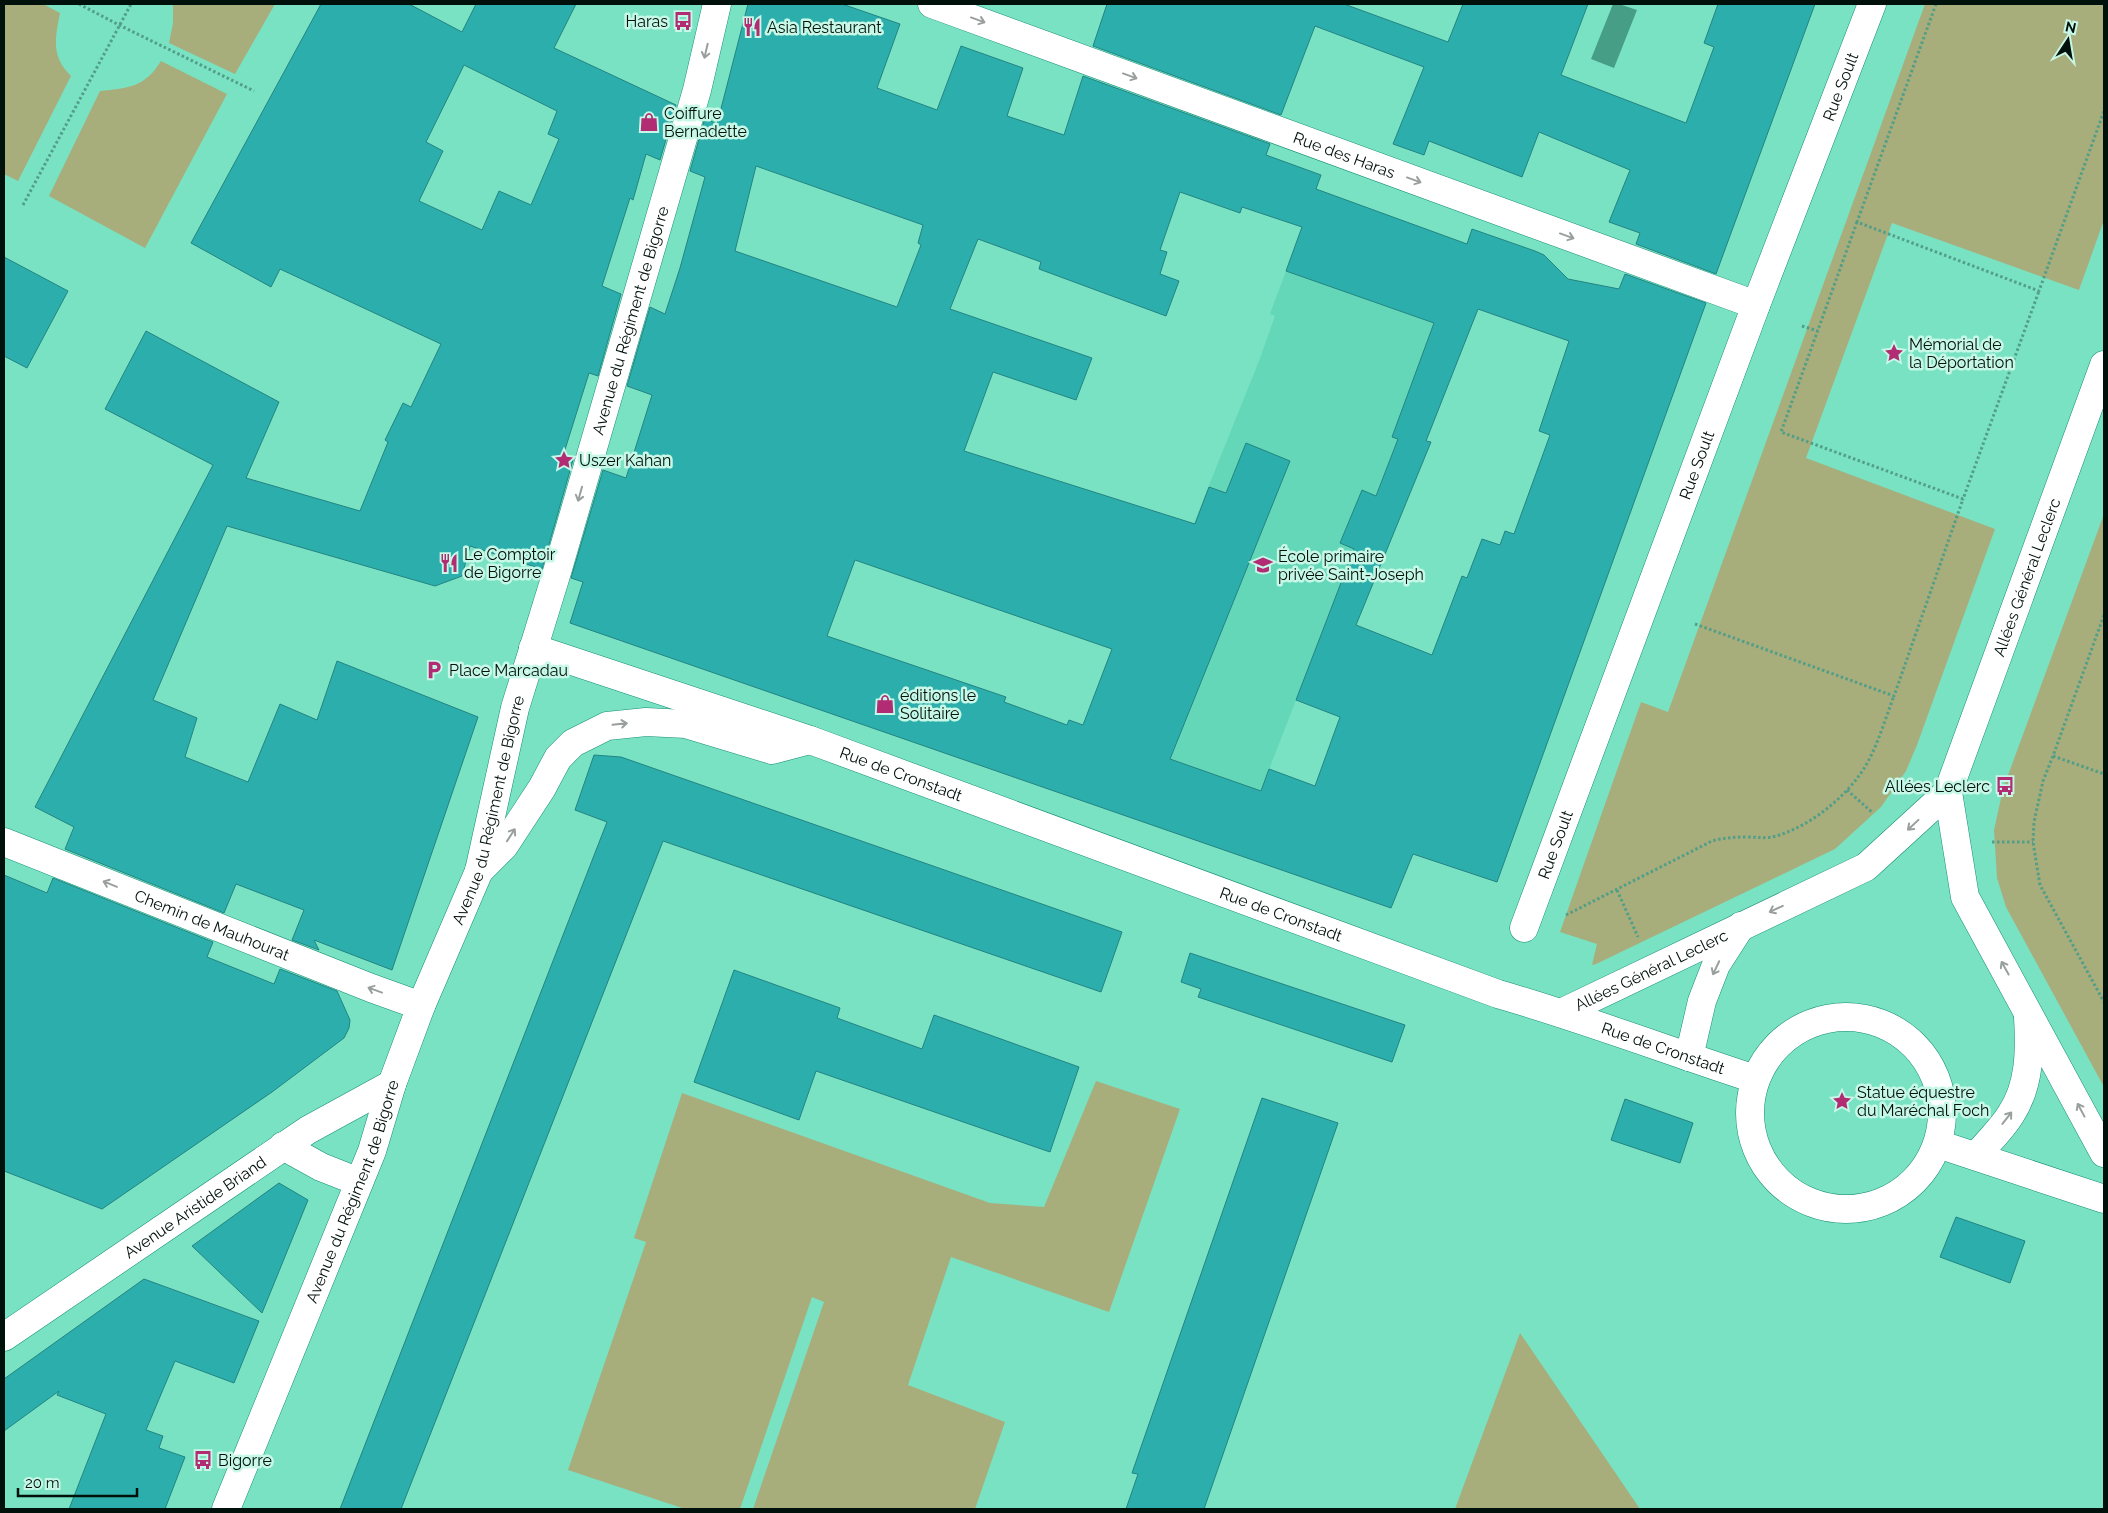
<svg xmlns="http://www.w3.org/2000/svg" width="2108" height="1513" font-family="Raleway,sans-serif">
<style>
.built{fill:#63d7b7}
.green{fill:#a8ad7c}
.water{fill:#469e86}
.building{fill:#2cafac;stroke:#238482;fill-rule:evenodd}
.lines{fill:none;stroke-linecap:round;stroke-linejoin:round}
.minor-casing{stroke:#148f74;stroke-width:29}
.secondary-casing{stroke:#148f74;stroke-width:29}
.path{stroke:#529e87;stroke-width:3;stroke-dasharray:2.5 2.5;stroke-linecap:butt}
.minor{stroke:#fff;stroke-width:28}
.secondary{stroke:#fff;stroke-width:28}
.oneway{stroke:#999f9d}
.labels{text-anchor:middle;stroke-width:5;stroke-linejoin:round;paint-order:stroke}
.poi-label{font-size:16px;fill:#00100a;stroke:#c7f8e7;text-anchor:start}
.street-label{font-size:16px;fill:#00100a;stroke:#c7f8e7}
</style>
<rect width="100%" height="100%" fill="#79e2c3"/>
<path class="built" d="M 1286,271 L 1434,323 L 1401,431 L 1236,854 L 1109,734 L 1259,361 L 1275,316 L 1270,314 Z"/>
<g class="green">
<path d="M 4,4 L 43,4 L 60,13 C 55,39 51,56 71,76 L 18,181 L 4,174 Z"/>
<path d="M 173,4 L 275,4 L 235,74 L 169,43 L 173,23 Z"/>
<path d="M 1925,4 L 2104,4 L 2104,220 L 2079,290 L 1892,223 L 1806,458 L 1995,529 L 1917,745 L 1906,771 L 1881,807 L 1835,849 L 1596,964 L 1592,965 L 1597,944 L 1560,932 L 1641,702 L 1668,712 Z"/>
<path d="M 161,61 L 227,94 L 145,248 L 49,196 L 100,91 C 129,88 145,87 161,61 Z"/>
<path d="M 2104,514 L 2104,1087 L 2006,907 L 1997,878 L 1994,830 L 2003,789 Z"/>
<path d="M 1096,1081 L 1180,1109 L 1109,1312 L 951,1257 L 908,1385 L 1005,1422 L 975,1509 L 753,1509 L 824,1302 L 812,1297 L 740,1509 L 685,1509 L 568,1470 L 646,1242 L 634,1238 L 682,1093 L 990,1203 L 1044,1207 Z"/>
<path d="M 1520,1333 L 1640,1509 L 1455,1509 Z"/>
</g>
<path class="water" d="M 1613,4 L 1619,4 L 1637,10 L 1614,68 L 1591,59 Z"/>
<g class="building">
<path d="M 321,4 L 409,4 L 462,32 L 476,4 L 576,4 L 554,48 L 676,105 L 660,160 L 646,154 L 633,200 L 630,198 L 602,286 L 621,294 L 598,376 L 589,373 L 563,456 L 573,460 L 542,569 L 470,546 L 462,576 L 435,586 L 227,526 L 153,700 L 197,718 L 185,757 L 248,782 L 280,704 L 317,720 L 337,661 L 478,717 L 392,970 L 314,940 L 319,950 L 292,940 L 304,910 L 236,884 L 224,913 L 65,849 L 74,827 L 35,807 L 213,465 L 105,409 L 146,331 L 279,402 L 246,478 L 360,511 L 388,442 L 385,440 L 403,403 L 411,407 L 441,344 L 280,269 L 271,287 L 191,243 ZM 464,65 L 557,111 L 548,134 L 559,139 L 531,205 L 499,191 L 482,230 L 419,201 L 443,151 L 426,142 Z"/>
<path d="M 748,4 L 842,4 L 900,24 L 877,88 L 937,110 L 961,46 L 1023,68 L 1007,116 L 1064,135 L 1083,76 L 1270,144 L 1266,155 L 1321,175 L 1316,189 L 1467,244 L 1472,229 L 1535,251 L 1544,255 L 1568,279 L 1619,289 L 1625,274 L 1706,303 L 1497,882 L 1413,854 L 1391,908 L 570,623 L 583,582 L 571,578 L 603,470 L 626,478 L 652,395 L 627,386 L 650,307 L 665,314 L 680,268 L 705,177 L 690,171 L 705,118 L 717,124 ZM 756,166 L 923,225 L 918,243 L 921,245 L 897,307 L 735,251 ZM 1180,192 L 1240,213 L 1242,207 L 1302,227 L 1286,271 L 1434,323 L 1392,437 L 1398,439 L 1376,496 L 1362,490 L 1340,543 L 1354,549 L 1296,700 L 1340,717 L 1315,786 L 1269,769 L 1261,791 L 1170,759 L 1290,461 L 1246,443 L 1226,493 L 1209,487 L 1195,524 L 964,451 L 993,372 L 1076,400 L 1092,358 L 950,309 L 978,239 L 1041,262 L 1039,269 L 1166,316 L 1179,281 L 1160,274 L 1167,252 L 1160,250 ZM 1478,309 L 1569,341 L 1539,431 L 1550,435 L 1514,534 L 1505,531 L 1500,545 L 1482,539 L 1467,578 L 1462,576 L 1432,655 L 1356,625 L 1431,442 L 1426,441 ZM 855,560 L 1112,649 L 1083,725 L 1069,720 L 1067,725 L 1004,702 L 1006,697 L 827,636 Z"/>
<path d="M 1107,4 L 1344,4 L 1448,42 L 1463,4 L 1588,4 L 1561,75 L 1686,123 L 1714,47 L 1704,43 L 1718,4 L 1815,4 L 1716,274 L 1636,244 L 1640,233 L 1609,222 L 1630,170 L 1539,132 L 1522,177 L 1429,141 L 1424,155 L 1393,144 L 1424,67 L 1315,26 L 1281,115 L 1093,46 Z"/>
<path d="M 4,257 L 68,291 L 27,368 L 4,356 Z"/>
<path d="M 594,755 L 621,757 L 1122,932 L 1101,992 L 663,841 L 401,1509 L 340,1509 L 607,822 L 575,810 Z"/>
<path d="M 4,875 L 47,893 L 53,878 L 213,942 L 207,957 L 274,984 L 280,969 L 337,991 L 350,1020 L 349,1028 L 344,1038 L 272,1092 L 102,1209 L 4,1171 Z"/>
<path d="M 1190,953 L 1405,1025 L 1392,1062 L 1198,997 L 1201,989 L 1181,982 Z"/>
<path d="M 734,970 L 840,1008 L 837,1018 L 922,1049 L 934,1015 L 1079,1067 L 1050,1152 L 816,1071 L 799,1120 L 694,1082 Z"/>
<path d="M 1262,1098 L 1338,1123 L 1204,1509 L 1126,1509 L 1138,1474 L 1132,1473 Z"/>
<path d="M 1625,1099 L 1693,1123 L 1680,1163 L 1611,1140 Z"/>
<path d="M 279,1183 L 308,1200 L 262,1313 L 192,1246 Z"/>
<path d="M 1956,1217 L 2025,1241 L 2010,1283 L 1940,1257 Z"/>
<path d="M 144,1279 L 259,1321 L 234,1383 L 175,1361 L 146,1430 L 163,1436 L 159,1448 L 185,1457 L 165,1509 L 69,1509 L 106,1414 L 57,1395 L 59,1391 L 4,1431 L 4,1379 Z"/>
</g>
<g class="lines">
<g class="minor-casing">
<g id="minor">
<path id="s1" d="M 932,4 L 1756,305"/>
<path id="s2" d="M 4,842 L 371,988 L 421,1006"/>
<path id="s3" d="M 1524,928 L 1756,305 L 1872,4"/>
</g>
</g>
<g class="secondary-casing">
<g id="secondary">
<path id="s4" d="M 533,648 L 810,740 L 1498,994 C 1585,1019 1669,1051 1755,1079"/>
<path d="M 1948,792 L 1965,897 L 2104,1153"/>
<path d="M 479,871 L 504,846 L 542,788 L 558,758 L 573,743 L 607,726 L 646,722 L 686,724 L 772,750 L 810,740"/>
<path id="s5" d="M 1561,1013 L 1866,867 L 1948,792 L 2104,365"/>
<circle cx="1846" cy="1113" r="96"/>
<path d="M 1689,1057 L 1702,1001 L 1716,965 L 1741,926"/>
<path d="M 1938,1144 L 2104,1199"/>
<path d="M 283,1146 L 321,1167 L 359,1182"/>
<path d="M 1976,1156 C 1988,1142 2002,1129 2011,1114 C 2030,1085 2030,1050 2028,1017"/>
<path id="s6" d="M 4,1337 L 308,1130 L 392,1084"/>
<path id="s7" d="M 226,1509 L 372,1151 L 392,1084 L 421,1006 L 479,871 L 515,708 L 557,572 L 697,90 L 717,4"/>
</g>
</g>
<g class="path">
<path d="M 79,4 L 119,25 L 254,91"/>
<path d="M 1936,4 L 1857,222 L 2039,291 L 2104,111"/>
<path d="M 23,205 L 131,4"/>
<path d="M 1857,222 L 1781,432 L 1963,499 L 2039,291"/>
<path d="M 1802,326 L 1818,331"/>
<path d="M 2104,615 L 2053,756 L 2104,774"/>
<path d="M 1695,624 L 1894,696 L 1963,499"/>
<path d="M 2053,756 L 2043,781 L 2034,822 L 2033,842 L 2040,885 L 2104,1002"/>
<path d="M 1847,790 L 1873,813"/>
<path d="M 1992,842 L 2033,842"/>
<path d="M 1617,890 L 1638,937"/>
<path d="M 1566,915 L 1712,841 C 1723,838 1734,837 1746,837 C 1757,837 1766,839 1776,836 C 1811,826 1846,797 1865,767 C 1878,745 1885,719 1894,696"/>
</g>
<use href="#minor" class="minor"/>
<use href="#secondary" class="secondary"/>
</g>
<defs><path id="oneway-shaft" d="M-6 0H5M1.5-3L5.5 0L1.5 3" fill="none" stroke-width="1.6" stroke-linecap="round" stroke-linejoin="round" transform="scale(1.25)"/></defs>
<g class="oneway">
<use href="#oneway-shaft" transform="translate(978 20) rotate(20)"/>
<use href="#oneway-shaft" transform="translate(706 51) rotate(103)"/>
<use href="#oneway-shaft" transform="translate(1130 76) rotate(20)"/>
<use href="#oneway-shaft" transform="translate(1414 180) rotate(20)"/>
<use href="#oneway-shaft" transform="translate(1567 236) rotate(20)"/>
<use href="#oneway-shaft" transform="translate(580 494) rotate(106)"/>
<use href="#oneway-shaft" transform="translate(620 724) rotate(-6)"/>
<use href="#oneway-shaft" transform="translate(1913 825) rotate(137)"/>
<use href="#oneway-shaft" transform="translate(511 835) rotate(-57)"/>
<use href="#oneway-shaft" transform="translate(110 884) rotate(-158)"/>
<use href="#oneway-shaft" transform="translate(1776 909) rotate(155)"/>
<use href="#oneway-shaft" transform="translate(1716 968) rotate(115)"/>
<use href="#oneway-shaft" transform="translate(2005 968) rotate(-119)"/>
<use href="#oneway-shaft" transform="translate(375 990) rotate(-160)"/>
<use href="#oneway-shaft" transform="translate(2081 1110) rotate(-118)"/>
<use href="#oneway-shaft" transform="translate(2007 1118) rotate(-52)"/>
</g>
<defs>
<g id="bus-bare" transform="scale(1.5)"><path d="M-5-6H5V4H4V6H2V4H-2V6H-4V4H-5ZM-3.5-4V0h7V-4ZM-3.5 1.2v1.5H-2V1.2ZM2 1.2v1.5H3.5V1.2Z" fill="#b12c73" stroke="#c7f8e7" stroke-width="2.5" paint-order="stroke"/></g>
<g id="restaurant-bare" transform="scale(1.5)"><path d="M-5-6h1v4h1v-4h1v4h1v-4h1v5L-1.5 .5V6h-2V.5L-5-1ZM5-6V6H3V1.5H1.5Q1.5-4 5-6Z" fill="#b12c73" stroke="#c7f8e7" stroke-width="2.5" paint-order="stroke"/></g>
<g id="shop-bare" transform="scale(1.5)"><path d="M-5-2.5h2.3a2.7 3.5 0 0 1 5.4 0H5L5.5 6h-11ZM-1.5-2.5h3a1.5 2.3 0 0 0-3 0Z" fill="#b12c73" stroke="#c7f8e7" stroke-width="2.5" paint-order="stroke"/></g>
<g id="sight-bare" transform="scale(1.5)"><path d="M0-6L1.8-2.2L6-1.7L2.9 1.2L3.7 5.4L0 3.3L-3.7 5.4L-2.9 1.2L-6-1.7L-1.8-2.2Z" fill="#b12c73" stroke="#c7f8e7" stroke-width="2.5" paint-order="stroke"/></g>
<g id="school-bare" transform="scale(1.5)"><path d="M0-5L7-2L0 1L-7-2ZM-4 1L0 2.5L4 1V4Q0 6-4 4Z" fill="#b12c73" stroke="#c7f8e7" stroke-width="2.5" paint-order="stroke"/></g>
<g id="parking-bare" transform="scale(1.5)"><path d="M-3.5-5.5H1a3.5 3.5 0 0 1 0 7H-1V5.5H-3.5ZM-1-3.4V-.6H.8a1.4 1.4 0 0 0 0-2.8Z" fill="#b12c73" stroke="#c7f8e7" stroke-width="2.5" paint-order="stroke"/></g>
</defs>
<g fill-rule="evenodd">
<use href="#bus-bare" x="683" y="21"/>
<use href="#restaurant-bare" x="752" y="27"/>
<use href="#shop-bare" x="649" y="122"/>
<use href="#sight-bare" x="1894" y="353"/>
<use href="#sight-bare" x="564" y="460"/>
<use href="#restaurant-bare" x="449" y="563"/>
<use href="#school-bare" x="1263" y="565"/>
<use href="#parking-bare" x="434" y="670"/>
<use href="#shop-bare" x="885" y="704"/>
<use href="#bus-bare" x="2005" y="786"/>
<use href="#sight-bare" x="1842" y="1101"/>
<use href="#bus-bare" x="203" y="1460"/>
</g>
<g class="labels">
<g class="poi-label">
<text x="668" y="27" text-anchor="end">Haras</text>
<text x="767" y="33">Asia Restaurant</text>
<text x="664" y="119">Coiffure<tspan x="664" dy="18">Bernadette</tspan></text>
<text x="1909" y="350">Mémorial de<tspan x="1909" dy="18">la Déportation</tspan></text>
<text x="579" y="466">Uszer Kahan</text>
<text x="464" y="560">Le Comptoir<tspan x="464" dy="18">de Bigorre</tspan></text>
<text x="1278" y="562">École primaire<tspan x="1278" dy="18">privée Saint-Joseph</tspan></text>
<text x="449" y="676">Place Marcadau</text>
<text x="900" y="701">éditions le<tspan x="900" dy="18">Solitaire</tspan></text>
<text x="1990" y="792" text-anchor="end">Allées Leclerc</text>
<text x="1857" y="1098">Statue équestre<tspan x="1857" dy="18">du Maréchal Foch</tspan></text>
<text x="218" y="1466">Bigorre</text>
</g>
<g class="street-label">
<text dy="6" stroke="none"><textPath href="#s3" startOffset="899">Rue Soult</textPath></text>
<text dy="6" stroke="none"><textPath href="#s1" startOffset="439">Rue des Haras</textPath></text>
<text dy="6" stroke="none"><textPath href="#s7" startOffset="1258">Avenue du Régiment de Bigorre</textPath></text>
<text dy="6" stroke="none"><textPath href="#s3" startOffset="494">Rue Soult</textPath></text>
<text dy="6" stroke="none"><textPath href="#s5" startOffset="678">Allées Général Leclerc</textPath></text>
<text dy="6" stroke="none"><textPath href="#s4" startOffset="389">Rue de Cronstadt</textPath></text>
<text dy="6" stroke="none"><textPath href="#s7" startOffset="748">Avenue du Régiment de Bigorre</textPath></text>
<text dy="6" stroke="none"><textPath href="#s3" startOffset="89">Rue Soult</textPath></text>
<text dy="6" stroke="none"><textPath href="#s4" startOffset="794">Rue de Cronstadt</textPath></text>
<text dy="6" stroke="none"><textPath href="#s2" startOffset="224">Chemin de Mauhourat</textPath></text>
<text dy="6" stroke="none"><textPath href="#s5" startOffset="100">Allées Général Leclerc</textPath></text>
<text dy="6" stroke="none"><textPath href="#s4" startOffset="1199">Rue de Cronstadt</textPath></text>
<text dy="6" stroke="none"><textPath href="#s7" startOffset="342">Avenue du Régiment de Bigorre</textPath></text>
<text dy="6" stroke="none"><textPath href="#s6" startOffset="231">Avenue Aristide Briand</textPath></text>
</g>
</g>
<rect width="2108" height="1513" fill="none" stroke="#00100a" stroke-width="10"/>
<g transform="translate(2068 40) rotate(12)" stroke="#c7f8e7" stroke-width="4" paint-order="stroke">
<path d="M0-4L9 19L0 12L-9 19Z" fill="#00100a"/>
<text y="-8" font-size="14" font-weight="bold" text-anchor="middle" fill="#00100a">N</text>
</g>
<path d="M18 1488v8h119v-8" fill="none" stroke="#00100a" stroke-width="2.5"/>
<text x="25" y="1488" font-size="15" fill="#00100a" stroke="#c7f8e7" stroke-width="4" paint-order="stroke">20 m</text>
</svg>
